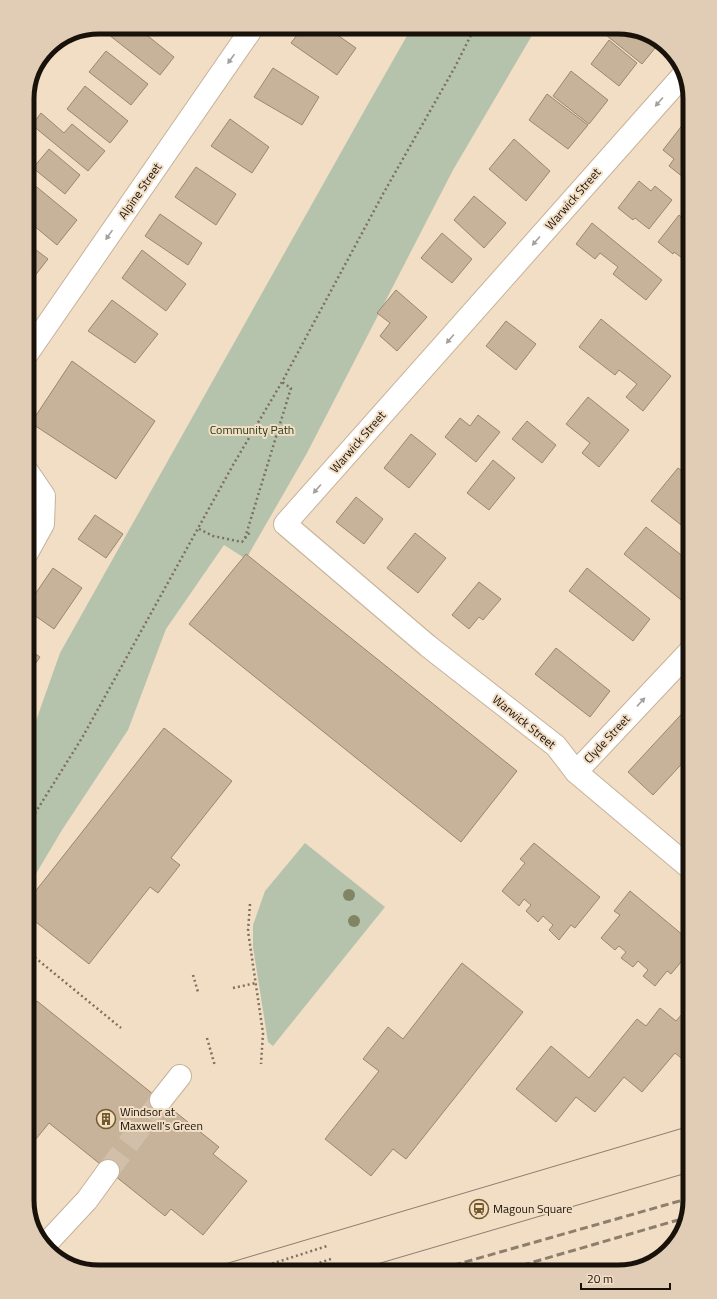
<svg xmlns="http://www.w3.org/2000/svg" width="717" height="1299" font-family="'Titillium Web',sans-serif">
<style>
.green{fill:#b5c3ad}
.building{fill:#c7b29a;stroke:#9a8770}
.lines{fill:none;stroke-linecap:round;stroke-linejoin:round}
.minor-tunnel{stroke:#d1bfa9;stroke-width:22;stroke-dasharray:22 11;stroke-linecap:butt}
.minor-casing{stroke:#c6b29a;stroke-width:24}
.path{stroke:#7d7060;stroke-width:2.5;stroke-dasharray:2 3;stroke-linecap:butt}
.minor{stroke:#fff;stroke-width:22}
.tram{stroke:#8d7e6e;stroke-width:1}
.rail{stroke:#8d7e6e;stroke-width:3;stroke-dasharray:8 4;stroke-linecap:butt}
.tree{fill:#828564}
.oneway{fill:#a3a09d}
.labels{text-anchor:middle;stroke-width:4;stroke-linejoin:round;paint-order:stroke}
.street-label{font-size:12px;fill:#19120a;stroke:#f2ddc5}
.park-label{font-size:12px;fill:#263d14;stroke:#f2ddc5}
.poi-label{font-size:12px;fill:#19120a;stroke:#f2ddc5;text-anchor:start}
.rim{fill:none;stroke:#19120a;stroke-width:5}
</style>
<rect width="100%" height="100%" fill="#f2ddc5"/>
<g class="green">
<path d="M 412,27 L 537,27 L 453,170 L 307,453 L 246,559 L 224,545 L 166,629 L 128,730 L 62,830 L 27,889 L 27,746 L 60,653 L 367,106 Z"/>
<path d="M 305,843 L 385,907 L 273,1046 L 268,1042 L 253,947 L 253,925 L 265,891 Z"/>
</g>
<g class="building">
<path d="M 107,27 L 121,27 L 132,36 L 138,28 L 174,57 L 160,75 L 104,31 Z"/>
<path d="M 150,27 L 167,27 L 161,35 Z"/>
<path d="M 303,27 L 326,27 L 356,48 L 337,75 L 291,43 Z"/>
<path d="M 596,27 L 623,27 L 657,39 L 660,42 L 642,64 Z"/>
<path d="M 609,40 L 637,63 L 619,86 L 591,64 Z"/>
<path d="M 106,51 L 148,84 L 131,105 L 89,72 Z"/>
<path d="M 273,68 L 319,97 L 302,125 L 254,97 Z"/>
<path d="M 571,71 L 608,100 L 589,124 L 553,96 Z"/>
<path d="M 85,86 L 128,121 L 110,143 L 67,109 Z"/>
<path d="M 547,94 L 588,125 L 568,149 L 529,120 Z"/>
<path d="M 41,113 L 64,133 L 72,124 L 105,151 L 88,171 L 32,125 Z"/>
<path d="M 230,119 L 269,147 L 252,173 L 211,146 Z"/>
<path d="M 684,123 L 690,127 L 690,178 L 688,181 L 669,166 L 674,159 L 663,150 Z"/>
<path d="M 514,139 L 550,171 L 526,201 L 489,169 Z"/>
<path d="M 49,149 L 80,175 L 65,194 L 33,168 Z"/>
<path d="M 196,167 L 236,194 L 216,225 L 175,197 Z"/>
<path d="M 27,179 L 77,220 L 57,245 L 27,220 Z"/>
<path d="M 639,181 L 651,191 L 655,186 L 672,200 L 649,229 L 635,218 L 633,220 L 618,208 Z"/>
<path d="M 474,196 L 506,223 L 484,248 L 454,220 Z"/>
<path d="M 160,214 L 202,243 L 188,265 L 145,236 Z"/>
<path d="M 679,215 L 690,224 L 690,262 L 689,263 L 674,252 L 673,254 L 658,242 Z"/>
<path d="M 592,223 L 662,280 L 646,300 L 613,274 L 618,267 L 600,253 L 595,259 L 576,244 Z"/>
<path d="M 442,233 L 472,259 L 452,283 L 421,258 Z"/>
<path d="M 27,243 L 48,259 L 30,282 L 27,280 Z"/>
<path d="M 142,250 L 186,284 L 166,311 L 122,278 Z"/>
<path d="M 396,290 L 427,317 L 397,351 L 380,336 L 390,323 L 377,313 Z"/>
<path d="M 112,300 L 158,334 L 135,363 L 88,331 Z"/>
<path d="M 601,319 L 671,376 L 643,411 L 626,397 L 637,384 L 619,370 L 615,375 L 579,347 Z"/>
<path d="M 506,321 L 536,344 L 516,370 L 486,346 Z"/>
<path d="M 72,361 L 155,421 L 116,479 L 31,423 Z"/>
<path d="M 588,397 L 629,430 L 599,467 L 582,453 L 590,443 L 566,424 Z"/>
<path d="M 478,415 L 500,432 L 476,462 L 445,437 L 460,418 L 470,426 Z"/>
<path d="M 527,421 L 556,445 L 542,463 L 512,439 Z"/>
<path d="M 411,434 L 436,454 L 409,488 L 384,468 Z"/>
<path d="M 493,460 L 515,478 L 489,510 L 467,493 Z"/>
<path d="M 678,468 L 690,477 L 690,532 L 651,501 Z"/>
<path d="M 356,497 L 383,519 L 364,544 L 336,522 Z"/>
<path d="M 95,515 L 123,534 L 106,558 L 78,539 Z"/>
<path d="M 646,527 L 690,562 L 690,607 L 624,554 Z"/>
<path d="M 415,533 L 446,558 L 418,593 L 387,568 Z"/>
<path d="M 246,554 L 517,771 L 461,842 L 189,624 Z"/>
<path d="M 53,568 L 82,588 L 54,629 L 27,610 L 27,606 Z"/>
<path d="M 587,568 L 650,619 L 633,641 L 569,591 Z"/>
<path d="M 479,582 L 501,599 L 483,620 L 479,617 L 469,629 L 452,615 Z"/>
<path d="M 27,648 L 40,657 L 27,676 Z"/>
<path d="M 556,648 L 610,691 L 590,717 L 535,674 Z"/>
<path d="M 690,705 L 690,755 L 653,795 L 628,772 Z"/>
<path d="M 164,728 L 232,781 L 171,858 L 180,865 L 158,893 L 150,887 L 89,964 L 27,915 L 27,902 Z"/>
<path d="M 534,843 L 600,897 L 575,928 L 571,925 L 559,940 L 549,930 L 553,925 L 543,916 L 538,922 L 526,911 L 531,905 L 524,899 L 519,906 L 502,891 L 525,863 L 520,859 Z"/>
<path d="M 630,891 L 690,941 L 690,951 L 671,974 L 667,971 L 655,986 L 643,976 L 648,970 L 638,961 L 633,967 L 621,958 L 626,952 L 619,946 L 615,950 L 601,938 L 620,915 L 614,911 Z"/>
<path d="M 462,963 L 523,1012 L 406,1159 L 393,1149 L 371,1176 L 325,1139 L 379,1071 L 363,1059 L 388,1027 L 403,1039 Z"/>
<path d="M 37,1001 L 219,1147 L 213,1154 L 247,1181 L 203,1235 L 171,1209 L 165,1216 L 49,1123 L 27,1150 L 27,1013 Z"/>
<path d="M 690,1005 L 690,1057 L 686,1062 L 675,1053 L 642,1092 L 624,1077 L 595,1112 L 576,1097 L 556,1122 L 516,1089 L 551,1046 L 589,1078 L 637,1019 L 646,1026 L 660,1008 L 676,1021 Z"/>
</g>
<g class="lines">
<path class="minor-tunnel" d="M 108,1171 L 161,1100"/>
<g class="minor-casing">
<g id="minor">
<path d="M 685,73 L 285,524 L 428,646 L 556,746 L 576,772 L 690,868"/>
<path d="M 27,354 L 253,27"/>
<path d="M 27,553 L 43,524 L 44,496 L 27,471"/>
<path d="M 576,772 L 690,651"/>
<path d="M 161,1100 L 180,1076"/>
<path d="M 46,1244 L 87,1200 L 108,1171"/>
</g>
</g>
<g class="path">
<path d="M 199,529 L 213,536 L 242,542 L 251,531"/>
<path d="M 245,538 L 291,388 L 282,382"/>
<path d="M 27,826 L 82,738 L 233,465 L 282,382 L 383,194 L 455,67 L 475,27"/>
<path d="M 250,904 L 248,931 L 263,1033 L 261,1064"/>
<path d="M 27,951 L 121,1028"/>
<path d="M 193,975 L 198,992"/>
<path d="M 233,988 L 256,983"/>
<path d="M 207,1038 L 215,1066"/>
<path d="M 260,1272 L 268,1265 L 327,1246"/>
<path d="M 291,1272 L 331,1259"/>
</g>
<use href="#minor" class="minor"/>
<g class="tram">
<path d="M 198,1272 L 690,1126"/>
<path d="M 350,1272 L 690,1172"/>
</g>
<g class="rail">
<path d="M 430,1272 L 690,1198"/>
<path d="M 499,1272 L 685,1218"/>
</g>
</g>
<g class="tree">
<circle cx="349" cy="895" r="6"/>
<circle cx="354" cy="921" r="6"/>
</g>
<defs><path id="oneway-solid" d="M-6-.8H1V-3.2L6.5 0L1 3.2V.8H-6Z"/></defs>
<g class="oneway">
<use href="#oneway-solid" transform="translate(231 59) rotate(125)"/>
<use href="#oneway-solid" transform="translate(659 102) rotate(131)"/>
<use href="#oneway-solid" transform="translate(109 235) rotate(125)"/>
<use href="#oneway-solid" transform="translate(536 241) rotate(131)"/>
<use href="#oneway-solid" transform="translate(450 339) rotate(131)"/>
<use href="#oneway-solid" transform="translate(317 489) rotate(131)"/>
<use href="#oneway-solid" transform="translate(641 702) rotate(-47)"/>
</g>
<defs>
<g id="building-ring" transform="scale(1)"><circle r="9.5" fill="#f2ddc5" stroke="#72592a" stroke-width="1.5"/><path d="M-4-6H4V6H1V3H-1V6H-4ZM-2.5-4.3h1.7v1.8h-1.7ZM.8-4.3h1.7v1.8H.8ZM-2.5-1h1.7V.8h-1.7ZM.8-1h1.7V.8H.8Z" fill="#72592a"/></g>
<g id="station-ring" transform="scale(1)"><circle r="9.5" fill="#f2ddc5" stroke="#72592a" stroke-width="1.5"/><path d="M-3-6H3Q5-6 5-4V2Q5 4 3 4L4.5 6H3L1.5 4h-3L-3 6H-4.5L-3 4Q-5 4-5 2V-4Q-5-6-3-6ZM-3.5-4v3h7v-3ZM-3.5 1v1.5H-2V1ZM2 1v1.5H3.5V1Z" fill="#72592a"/></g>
</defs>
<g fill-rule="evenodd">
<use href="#building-ring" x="106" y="1119"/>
<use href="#station-ring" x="479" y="1209"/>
</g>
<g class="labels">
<g class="street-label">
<text transform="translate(140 191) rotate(-55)" y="4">Alpine Street</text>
<text transform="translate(573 199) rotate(-49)" y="4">Warwick Street</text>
<text transform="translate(358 442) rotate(-49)" y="4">Warwick Street</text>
<text transform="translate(524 722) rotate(39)" y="4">Warwick Street</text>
<text transform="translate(607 739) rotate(-47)" y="4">Clyde Street</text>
</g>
<g class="park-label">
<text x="252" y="434">Community Path</text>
</g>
<g class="poi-label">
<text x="120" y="1116">Windsor at<tspan x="120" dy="14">Maxwell's Green</tspan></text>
<text x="493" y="1213">Magoun Square</text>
</g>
</g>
<path d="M0 0H717V1299H0ZM99 34H618A65 65 0 0 1 683 99V1200A65 65 0 0 1 618 1265H99A65 65 0 0 1 34 1200V99A65 65 0 0 1 99 34Z" fill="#e1cdb6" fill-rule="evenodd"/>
<path class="rim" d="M99 34H618A65 65 0 0 1 683 99V1200A65 65 0 0 1 618 1265H99A65 65 0 0 1 34 1200V99A65 65 0 0 1 99 34Z"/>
<path d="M581 1283v6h89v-6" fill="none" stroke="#19120a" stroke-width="2"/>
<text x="587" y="1283" font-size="12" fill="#19120a" stroke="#f2ddc5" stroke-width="3" paint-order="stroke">20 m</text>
</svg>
